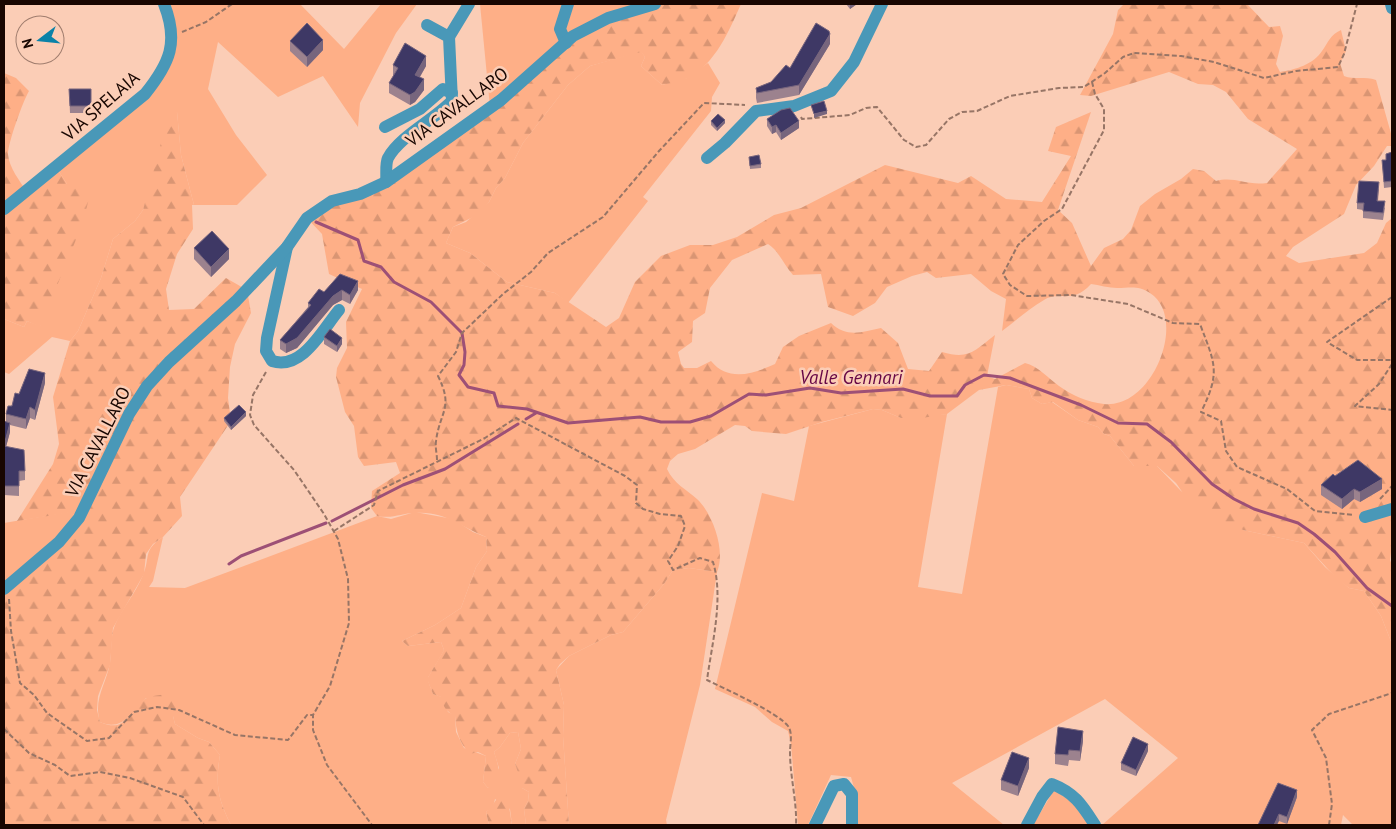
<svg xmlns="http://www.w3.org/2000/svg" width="1396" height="829" font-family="'PT Sans',sans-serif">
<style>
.green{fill:#feaf87}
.forest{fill:url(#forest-firs);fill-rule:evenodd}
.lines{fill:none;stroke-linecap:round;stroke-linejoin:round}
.stream{stroke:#9d5076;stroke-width:3}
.path{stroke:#977566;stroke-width:2;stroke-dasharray:5 2.5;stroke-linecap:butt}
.minor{stroke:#4998b8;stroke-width:12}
.wall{fill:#9c828e}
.shaded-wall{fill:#77657d}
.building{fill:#3e3865;stroke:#77657d}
.labels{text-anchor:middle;stroke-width:5;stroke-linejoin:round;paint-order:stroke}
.street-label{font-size:18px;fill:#180601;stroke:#fbcdb6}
.water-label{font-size:19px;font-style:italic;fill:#660645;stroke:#fbcdb6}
</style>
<defs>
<pattern id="forest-firs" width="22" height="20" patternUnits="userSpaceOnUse" patternTransform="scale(1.25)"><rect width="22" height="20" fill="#feaf87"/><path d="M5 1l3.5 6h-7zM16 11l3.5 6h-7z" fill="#d99573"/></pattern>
</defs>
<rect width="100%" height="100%" fill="#fbcdb6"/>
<g class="green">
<path d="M 165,4 L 300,4 L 344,49 L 381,4 L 417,4 L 396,33 L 360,103 L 358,127 L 323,76 L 278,97 L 218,42 L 208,89 L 236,135 L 267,175 L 237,205 L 194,205 L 181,155 L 177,112 L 143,210 L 135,221 L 113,239 L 101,278 L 78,331 L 70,341 L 52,337 L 9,374 L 4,372 L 4,319 L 24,327 L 27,321 L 40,326 L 67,184 L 56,167 L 151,85 L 167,56 Z"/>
<path d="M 480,4 L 657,4 L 490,107 Z"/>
<path d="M 641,51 L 645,57 L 641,66 L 662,85 L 687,78 L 708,63 L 720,83 L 712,97 L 711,111 L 643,197 L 648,201 L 568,303 L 555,293 L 507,282 L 470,253 L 446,243 L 453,227 L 466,222 L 489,202 L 496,188 L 505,178 L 523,143 L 568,85 L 590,66 Z"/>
<path d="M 1006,385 L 1029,389 L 1032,398 L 1042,404 L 1052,402 L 1078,420 L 1098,427 L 1104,434 L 1110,436 L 1134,466 L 1157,466 L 1181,491 L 1243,530 L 1304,543 L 1325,567 L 1349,588 L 1364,591 L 1381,616 L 1392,644 L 1392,825 L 1353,825 L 1343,815 L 1341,825 L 1102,825 L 1178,758 L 1105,699 L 952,783 L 1004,825 L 856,825 L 856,795 L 851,777 L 831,775 L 808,825 L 798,825 L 791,744 L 788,731 L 772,722 L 755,707 L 715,689 L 762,493 L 794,501 L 809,426 L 873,409 L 882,410 L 901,418 L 947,414 L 918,587 L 962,594 L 998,387 Z"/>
<path d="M 80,510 L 57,543 L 4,587 L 4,523 Z"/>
<path d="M 415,512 L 453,519 L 473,532 L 486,537 L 487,551 L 476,567 L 461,608 L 435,625 L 402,641 L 408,646 L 441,642 L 444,650 C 442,655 428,677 428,678 C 428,683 432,690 433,694 L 442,697 L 448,712 L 455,715 L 456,732 L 464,748 L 486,756 L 483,782 L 488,788 L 499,768 L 494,752 L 500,747 L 510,733 L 518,732 L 521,749 L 515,764 L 522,780 L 522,788 L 529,792 L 528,801 L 524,809 L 526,825 L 512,825 L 510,809 L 495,799 L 493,807 L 486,812 L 489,825 L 231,825 C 218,799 215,785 220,755 L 209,742 L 198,738 L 175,724 L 173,716 L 146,698 C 133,713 121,732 100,722 C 93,699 106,685 110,663 C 112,651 110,636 115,625 C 122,608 136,593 143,575 C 151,556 142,551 163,537 L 153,581 L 149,587 L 185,588 L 377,516 L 391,519 Z"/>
<path d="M 689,568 L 717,572 L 700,685 L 666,820 L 667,825 L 569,825 L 563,736 L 564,705 L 556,670 L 569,656 L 611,635 L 623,632 L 664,584 L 673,570 Z"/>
<path d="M 1054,790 L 1074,803 L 1089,825 L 1033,825 Z"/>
</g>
<g class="forest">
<path d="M 657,4 L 741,4 C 729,31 716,63 688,78 C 680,82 670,83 662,85 L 641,66 L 645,57 L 641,52 L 590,66 L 568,85 L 523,143 L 505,178 L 496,188 L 489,202 L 479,214 L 453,227 L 446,243 L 470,253 L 507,282 L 555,293 L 606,327 L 619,318 L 635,282 L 661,256 L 690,245 L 713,245 L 737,237 L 774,215 L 801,208 L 885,165 L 958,183 L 971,176 L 1006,199 L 1042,202 L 1071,156 L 1048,151 L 1056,127 L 1091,112 L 1058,210 L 1072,223 L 1091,266 L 1104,248 L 1123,239 L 1131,230 L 1140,206 L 1155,194 L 1181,179 L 1193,169 L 1204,171 L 1216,181 C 1235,176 1246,186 1267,183 L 1297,149 L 1248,119 L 1226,92 L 1213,85 L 1198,84 L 1169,72 L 1091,96 L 1080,95 L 1113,34 L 1118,10 L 1124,4 L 1247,4 L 1269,27 L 1280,26 L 1283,36 L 1276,64 L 1280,72 C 1295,70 1314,64 1322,51 C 1329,41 1330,35 1341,30 L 1346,51 L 1340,63 L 1344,76 C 1354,80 1365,76 1376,80 L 1392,137 L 1392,146 L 1387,146 L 1374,166 L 1356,185 L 1344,214 L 1293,247 L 1286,256 L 1299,263 L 1364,253 L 1377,243 L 1386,223 L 1392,218 L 1392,544 L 1390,560 L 1392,565 L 1392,644 L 1381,616 L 1364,591 L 1349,588 L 1337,579 L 1304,543 L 1243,530 L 1221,521 L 1187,499 L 1176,483 L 1157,466 L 1134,466 L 1110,436 L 1104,434 L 1098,427 L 1078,420 L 1053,402 L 1042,404 L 1032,398 L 1029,389 L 1006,385 L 979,390 L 947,414 L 922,418 L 901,418 L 882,410 L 873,409 L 822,422 L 786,434 L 752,431 L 745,426 L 735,425 L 695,449 L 678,454 L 670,461 L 667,469 C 674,484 686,489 697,499 C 713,514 726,551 717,572 L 689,568 L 673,570 L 664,584 L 623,632 L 611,635 L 569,656 L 560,664 L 556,670 L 564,705 L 563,736 L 569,825 L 526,825 L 524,809 L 528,801 L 529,792 L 522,788 L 521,780 L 515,764 L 521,749 L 518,732 L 510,733 L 500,747 L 494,752 C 499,766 503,780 488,788 L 483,782 L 486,756 L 478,752 L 470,754 C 459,743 456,731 455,716 C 446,711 443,707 441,697 L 433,694 L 427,679 L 444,650 L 441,642 L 408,646 L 402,641 L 435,625 L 461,608 L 476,567 L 487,551 L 486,537 C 461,527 445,511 416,513 C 400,513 395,519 377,516 L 371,508 L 372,491 L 400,473 L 396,462 L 364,466 L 358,457 L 354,426 L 345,412 L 336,377 L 337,368 L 347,348 L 346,322 L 362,289 L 329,274 L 322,234 L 305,216 L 385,178 L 602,20 ZM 768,244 C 779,251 784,265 793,275 L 821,274 L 828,307 L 853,316 L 875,303 L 887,287 L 912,276 L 927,272 L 936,278 L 971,274 L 991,291 L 1006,299 L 1002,331 C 1015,321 1029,309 1044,300 C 1060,290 1072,305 1091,284 C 1099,285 1109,288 1117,288 C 1130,288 1138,285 1150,293 C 1188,317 1154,409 1104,404 C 1087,402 1073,396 1059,386 C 1048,378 1038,366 1025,363 L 995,379 L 987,376 L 995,335 C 974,351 969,360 942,352 L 929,371 L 908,369 L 898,343 L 881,328 C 863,332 846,338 831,323 L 799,336 L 783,347 L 775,364 C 753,374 728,382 711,361 L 697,368 L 684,368 L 681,364 L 678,352 L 692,342 L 693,321 L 705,313 L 710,288 L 732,260 Z"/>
<path d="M 4,73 L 16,78 L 29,91 C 23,101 8,143 8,154 C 9,168 20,181 27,192 L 56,167 L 67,184 L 90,195 L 82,225 L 40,327 L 27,321 L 24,327 L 4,319 Z"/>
<path d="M 177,111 L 181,155 L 194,205 L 192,205 L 193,229 L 177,254 L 166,289 L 169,310 L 194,309 L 226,278 L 247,290 L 251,313 L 235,344 L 230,367 L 228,398 L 231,421 L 180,497 L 182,516 L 163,537 L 153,544 L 146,554 L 144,574 L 113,628 L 110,665 L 98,696 L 97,710 L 100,722 C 126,734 129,711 145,699 C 151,695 162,695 169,694 L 178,698 L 180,707 L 173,716 L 175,724 L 198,738 L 209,742 L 220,755 C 215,785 218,799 231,825 L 4,825 L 4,587 L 57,543 L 79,511 L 17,521 L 53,464 L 59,444 L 53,397 L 70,341 L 78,331 L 101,278 L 113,239 L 135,221 L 143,210 L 164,132 Z"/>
<path d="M 502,794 L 508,800 L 512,825 L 489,825 L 486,812 C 493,807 494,800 502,794 Z"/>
</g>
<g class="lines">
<g class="stream">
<path d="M 316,222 L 358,240 L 364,261 L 381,267 L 394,282 L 431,302 L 462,333 L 465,352 L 464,365 L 459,375 L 468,387 L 494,393 L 498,406 L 527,409 L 568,423 L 640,417 L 661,422 L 690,422 L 711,416 L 749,394 L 766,395 L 810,388 L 841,393 L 903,389 L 930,396 L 957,396 L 965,385 L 984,375 L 1010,378 L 1081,405 L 1118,423 L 1147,424 L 1171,442 L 1212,484 L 1234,499 L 1254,509 L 1298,523 L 1314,534 L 1335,552 L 1367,588 L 1392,606"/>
<path d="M 526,419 L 536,413"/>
<path d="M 332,521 L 403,485 L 445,469 L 518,424"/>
<path d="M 229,564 L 241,556 L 326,523"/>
</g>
<g class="path">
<path d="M 182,32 L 206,22 L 232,4"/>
<path d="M 1092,82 L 1095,94 L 1104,109 L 1104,130 L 1062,209 L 1044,221 L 1018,245 L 1003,274 L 1010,285 L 1027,296 L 1071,295 L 1128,304 L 1173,323 L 1200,324 C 1215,364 1221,372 1201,412 L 1221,421 L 1226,451 L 1237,467 L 1287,489 L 1315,511 L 1354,515"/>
<path d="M 801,117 L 802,119 L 850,115 L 866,108 L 877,107 L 904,140 L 916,147 L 926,145 L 949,119 L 962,112 L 977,111 L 1010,96 L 1059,88 L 1084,87 L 1105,73 L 1123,57 L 1134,53 L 1181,56 L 1214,62 L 1264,78 L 1296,71 L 1338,67 L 1344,54 L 1357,4"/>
<path d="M 1392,297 L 1327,342 L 1357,360 L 1392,360"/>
<path d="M 1392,364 L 1379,384 L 1355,406 L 1392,410"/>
<path d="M 266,372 L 253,395 L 250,415 L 254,425 L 294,470 L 324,514 L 338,539 L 348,579 L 349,623 L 330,686 L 313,715 L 313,730 L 327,765 L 372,825"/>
<path d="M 437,460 C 437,454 435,447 436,441 C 440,411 454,408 438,376 L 456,352 L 462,333 L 503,294 L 531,272 L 548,253 L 603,217 L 659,151 L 704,103 L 745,105"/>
<path d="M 1380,499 L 1392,486"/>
<path d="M 334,531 L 374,505 L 378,491 L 485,438 L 516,418 L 625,476 L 637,485 L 636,503 L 643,509 L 660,514 L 681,516 L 685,526 L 678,546 L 668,561 L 673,570 L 700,558 L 713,562 C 724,598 712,643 707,680 C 725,689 777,712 788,726 C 793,733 790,744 790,752 C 790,777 797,801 796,825"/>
<path d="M 9,599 L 11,631 L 20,683 L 34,695 L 47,713 L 87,741 L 109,738 L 134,712 L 157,707 L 179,710 L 235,735 L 288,740 L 307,715 L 313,715"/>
<path d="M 4,729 L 29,753 L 55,765 L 70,776 L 100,772 L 130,778 L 183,797 L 204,825"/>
<path d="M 1329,825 L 1332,804 L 1326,758 L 1312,730 L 1329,714 L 1392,693"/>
</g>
<g class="minor">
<path d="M 1391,4 L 1392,8"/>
<path d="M 449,37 L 469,4"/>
<path d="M 566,43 L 560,29 L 568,4"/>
<path d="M 385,127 L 420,109 L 443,89 L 452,93"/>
<path d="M 707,158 L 725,143 L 756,111 L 794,106 L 831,91 L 854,62 L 882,4"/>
<path d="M 386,182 C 387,175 385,164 388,158 C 400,136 434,120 452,101 L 449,37 L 427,25"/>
<path d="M 4,209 L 145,94 C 170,63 179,42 164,4"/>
<path d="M 287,247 L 267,338 L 266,351 L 272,361 C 302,371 323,329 339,310"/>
<path d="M 1365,517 L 1392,509"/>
<path d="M 4,589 L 59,542 L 79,518 L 129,414 L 147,386 L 169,362 L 236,301 L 287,247 L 307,218 L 332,201 L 360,194 L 386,182 L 501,100 L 573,36 L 608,18 L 655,4"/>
<path d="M 815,825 L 834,786 L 844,784 L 852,794 L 852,825"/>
<path d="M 1027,825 L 1042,797 L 1052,784 C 1075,793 1082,805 1095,825"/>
</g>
</g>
<g class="wall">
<path d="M 846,4 L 857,4 L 850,9 Z"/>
<path d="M 290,41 L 323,50 L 307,67 L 290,51 Z"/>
<path d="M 830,44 L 799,95 L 757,103 L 756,98 L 756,88 L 771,82 L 790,68 Z"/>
<path d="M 393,65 L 426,66 L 420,77 L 424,90 L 415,102 L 410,105 L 389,93 L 389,83 L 394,75 L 393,75 Z"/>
<path d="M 69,89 L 91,89 L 91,113 L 70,113 Z"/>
<path d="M 767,119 L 799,128 L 781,140 L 776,132 L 772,134 L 767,126 Z"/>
<path d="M 711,121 L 725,123 L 717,131 L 711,125 Z"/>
<path d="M 1392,152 L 1392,187 L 1384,188 L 1382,160 L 1386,160 L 1386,154 Z"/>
<path d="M 749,157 L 761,164 L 761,168 L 750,169 Z"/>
<path d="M 1379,189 L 1378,201 L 1385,208 L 1383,220 L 1363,218 L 1363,210 L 1357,209 L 1357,203 Z"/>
<path d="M 194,248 L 229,259 L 211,277 L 194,259 Z"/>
<path d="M 340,274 L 358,290 L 350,304 L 342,300 L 333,305 L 297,348 L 286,353 L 280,349 L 280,340 L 308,307 L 308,303 L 324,292 Z"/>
<path d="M 324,337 L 342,344 L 337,352 L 324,344 Z"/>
<path d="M 45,383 L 35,420 L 30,418 L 26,429 L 10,425 L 10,432 L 6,447 L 25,471 L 25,480 L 19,481 L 19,496 L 4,495 L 4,421 L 6,422 L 6,414 L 19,394 Z"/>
<path d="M 246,416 L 231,430 L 224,421 L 224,418 Z"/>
<path d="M 1335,476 L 1382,489 L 1360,502 L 1354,499 L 1342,509 L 1321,495 L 1321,485 Z"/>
<path d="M 1083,741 L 1080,761 L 1069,760 L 1068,766 L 1055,764 L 1055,754 Z"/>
<path d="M 1148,751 L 1136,776 L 1121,770 L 1121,763 Z"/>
<path d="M 1029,768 L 1018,796 L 1001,790 L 1001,780 Z"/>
<path d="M 1297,797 L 1287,824 L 1279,821 L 1258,825 Z"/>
</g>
<g class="shaded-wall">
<path d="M 850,4 L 857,4 L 850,9 Z"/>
<path d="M 830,34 L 830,44 L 799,95 L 799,85 Z"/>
<path d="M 323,40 L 323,50 L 307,67 L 307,57 Z"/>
<path d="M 426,56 L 426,66 L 415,85 L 415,75 Z"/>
<path d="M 424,79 L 424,90 L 415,102 L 410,105 L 410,95 Z"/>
<path d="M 827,111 L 827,114 L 814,118 L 814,114 Z"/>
<path d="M 725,120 L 725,123 L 717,131 L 717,128 Z"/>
<path d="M 799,121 L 799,128 L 781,140 L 781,133 Z"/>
<path d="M 776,125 L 776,132 L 772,134 L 772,127 Z"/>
<path d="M 229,249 L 229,259 L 211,277 L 211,267 Z"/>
<path d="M 358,281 L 358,290 L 350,304 L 350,295 Z"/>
<path d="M 342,290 L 342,300 L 333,305 L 297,348 L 286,353 L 286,344 L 333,296 Z"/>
<path d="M 342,338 L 342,344 L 337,352 L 337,346 Z"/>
<path d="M 45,373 L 45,383 L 35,420 L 35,410 Z"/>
<path d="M 30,407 L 30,418 L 26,429 L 26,419 Z"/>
<path d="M 246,412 L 246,416 L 231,430 L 231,427 Z"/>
<path d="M 10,423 L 10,432 L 4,454 L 4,445 Z"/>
<path d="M 1382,479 L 1382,489 L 1360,502 L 1360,492 Z"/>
<path d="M 1354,489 L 1354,499 L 1342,509 L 1342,499 Z"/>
<path d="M 1083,731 L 1083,741 L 1080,761 L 1080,751 Z"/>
<path d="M 1148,744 L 1148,751 L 1136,776 L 1136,770 Z"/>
<path d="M 1029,758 L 1029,768 L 1018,796 L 1018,786 Z"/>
<path d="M 1297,790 L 1297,797 L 1287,824 L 1287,817 Z"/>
<path d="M 1279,814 L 1279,821 L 1277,825 L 1274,825 Z"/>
</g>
<g class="building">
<path d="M 307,23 L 323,40 L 307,57 L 290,41 Z"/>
<path d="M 816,23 L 829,31 L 830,34 L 799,85 L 757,93 L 756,88 L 771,82 L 786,65 L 790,68 Z"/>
<path d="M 405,43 L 426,56 L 415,75 L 424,79 L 415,92 L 410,95 L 389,83 L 398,68 L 393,65 Z"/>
<path d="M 69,89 L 91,89 L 91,106 L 70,106 Z"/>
<path d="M 824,101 L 827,111 L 814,114 L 811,105 Z"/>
<path d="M 790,108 L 799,121 L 781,133 L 776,125 L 772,127 L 767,119 L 781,110 Z"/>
<path d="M 718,114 L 725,120 L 717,128 L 711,121 Z"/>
<path d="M 1392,152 L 1392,181 L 1384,182 L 1382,160 L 1386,160 L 1386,154 Z"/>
<path d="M 759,155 L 761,164 L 750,166 L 749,157 Z"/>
<path d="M 1359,181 L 1379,182 L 1377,201 L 1385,201 L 1383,213 L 1363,211 L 1364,203 L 1357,203 Z"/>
<path d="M 212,231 L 229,249 L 211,267 L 194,248 Z"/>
<path d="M 340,274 L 358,281 L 350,295 L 342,290 L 333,296 L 297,338 L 286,344 L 280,340 L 311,305 L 308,303 L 319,289 L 324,292 Z"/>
<path d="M 330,329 L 342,338 L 337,346 L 324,337 Z"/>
<path d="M 29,369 L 45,373 L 35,410 L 30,407 L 26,419 L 6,414 L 8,406 L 12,406 L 15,393 L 19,394 Z"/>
<path d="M 239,405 L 246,412 L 231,427 L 224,418 Z"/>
<path d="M 4,421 L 10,423 L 4,445 Z"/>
<path d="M 4,446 L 24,450 L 25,471 L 19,471 L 19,486 L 4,486 Z"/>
<path d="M 1358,460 L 1382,479 L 1360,492 L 1354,489 L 1342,499 L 1321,485 L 1333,474 L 1335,476 Z"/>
<path d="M 1058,727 L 1083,731 L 1080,751 L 1069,750 L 1068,755 L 1055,754 Z"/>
<path d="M 1133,737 L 1148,744 L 1136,770 L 1121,763 Z"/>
<path d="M 1012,752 L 1029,758 L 1018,786 L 1001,780 Z"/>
<path d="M 1278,783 L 1297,790 L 1287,817 L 1279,814 L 1274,825 L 1258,825 Z"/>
</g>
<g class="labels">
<g class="street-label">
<text transform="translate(101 106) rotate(-41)" y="6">VIA SPELAIA</text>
<text transform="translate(457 107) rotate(-36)" y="6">VIA CAVALLARO</text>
<text transform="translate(98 442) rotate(-63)" y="6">VIA CAVALLARO</text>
</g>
<g class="water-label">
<text x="851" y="384">Valle Gennari</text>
</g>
</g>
<rect width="1396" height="829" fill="none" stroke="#180601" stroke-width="10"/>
<g transform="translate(40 40) rotate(254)"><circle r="24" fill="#fbcdb6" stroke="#a07d6e"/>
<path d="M0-4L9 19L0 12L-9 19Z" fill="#0a82a8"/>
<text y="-8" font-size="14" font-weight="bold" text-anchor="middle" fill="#180601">N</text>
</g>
</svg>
